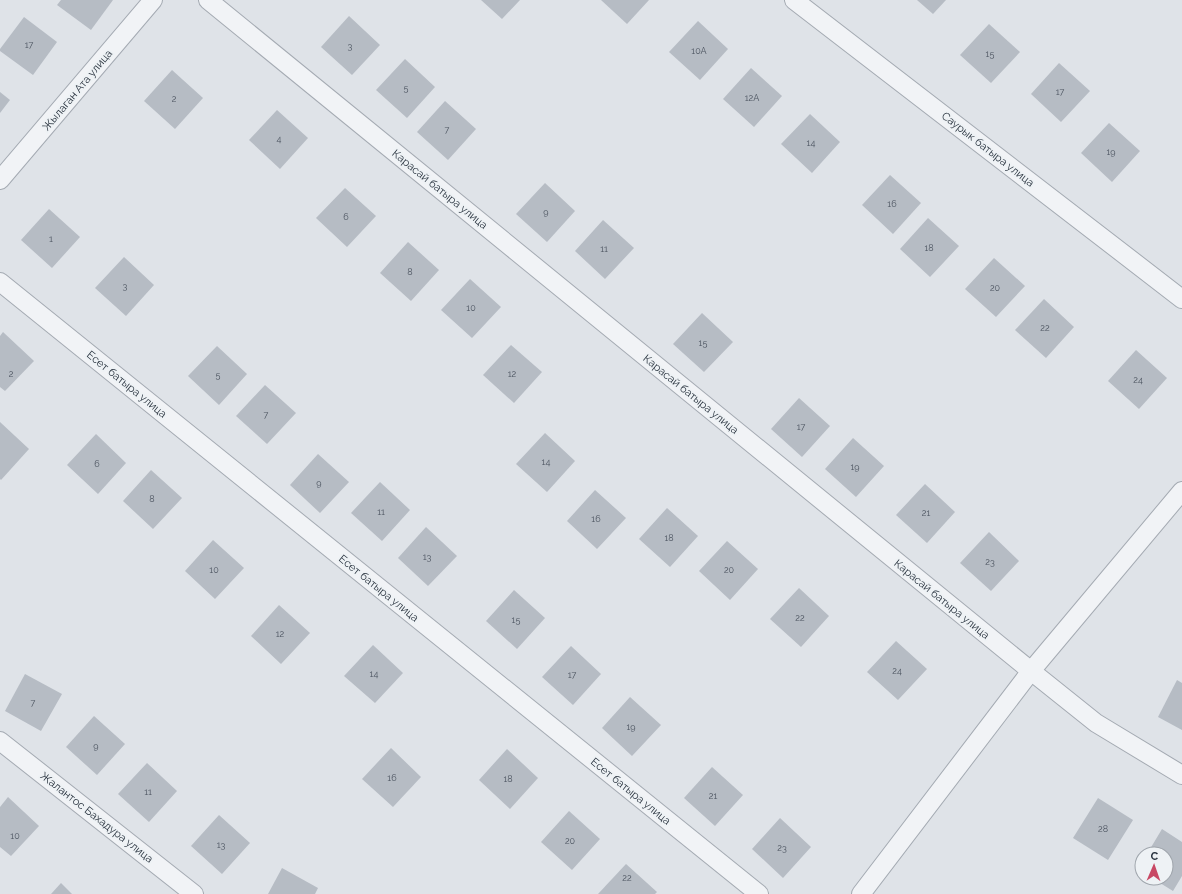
<svg xmlns="http://www.w3.org/2000/svg" width="1182" height="894" font-family="Raleway,sans-serif">
<style>
.building{fill:#b6bcc4}
.lines{fill:none;stroke-linecap:round;stroke-linejoin:round}
.minor-casing{stroke:#a4aab2;stroke-width:20}
.minor{stroke:#f1f3f6;stroke-width:18}
.labels{text-anchor:middle;stroke-width:4;stroke-linejoin:round;paint-order:stroke}
.number-label{font-size:9px;fill:#4c5460}
.street-label{font-size:11px;fill:#28323e;stroke:#eef2f5}
</style>
<rect width="100%" height="100%" fill="#dfe3e8"/>
<g class="building">
<path d="M 61,0 L 113,0 L 91,30 L 57,5 Z"/>
<path d="M 481,0 L 520,0 L 502,19 Z"/>
<path d="M 601,0 L 649,0 L 627,24 Z"/>
<path d="M 917,0 L 946,0 L 933,14 Z"/>
<path d="M 349,16 L 380,45 L 352,75 L 321,47 Z"/>
<path d="M 24,17 L 57,42 L 33,75 L 0,51 L 0,49 Z"/>
<path d="M 698,21 L 728,49 L 700,80 L 669,52 Z"/>
<path d="M 989,24 L 1020,52 L 991,83 L 960,55 Z"/>
<path d="M 405,59 L 435,87 L 407,118 L 376,90 Z"/>
<path d="M 1059,63 L 1090,91 L 1061,122 L 1031,94 Z"/>
<path d="M 751,68 L 782,96 L 754,127 L 723,99 Z"/>
<path d="M 172,70 L 203,98 L 175,129 L 144,101 Z"/>
<path d="M 0,92 L 10,100 L 0,113 Z"/>
<path d="M 445,101 L 476,129 L 448,160 L 417,132 Z"/>
<path d="M 277,110 L 308,138 L 280,169 L 249,140 Z"/>
<path d="M 810,114 L 840,142 L 812,173 L 781,144 Z"/>
<path d="M 1109,123 L 1140,151 L 1112,182 L 1081,153 Z"/>
<path d="M 890,175 L 921,203 L 893,234 L 862,205 Z"/>
<path d="M 545,183 L 575,211 L 547,242 L 516,214 Z"/>
<path d="M 345,188 L 376,216 L 347,247 L 316,218 Z"/>
<path d="M 49,209 L 80,237 L 52,268 L 21,240 Z"/>
<path d="M 928,218 L 959,246 L 930,277 L 900,249 Z"/>
<path d="M 603,220 L 634,248 L 605,279 L 575,251 Z"/>
<path d="M 408,242 L 439,270 L 411,301 L 380,273 Z"/>
<path d="M 124,257 L 154,285 L 126,316 L 95,288 Z"/>
<path d="M 994,258 L 1025,286 L 996,317 L 965,289 Z"/>
<path d="M 470,279 L 501,307 L 472,338 L 441,310 Z"/>
<path d="M 1044,299 L 1074,327 L 1046,358 L 1015,330 Z"/>
<path d="M 702,313 L 733,342 L 704,372 L 673,344 Z"/>
<path d="M 3,332 L 34,361 L 5,391 L 0,387 L 0,336 Z"/>
<path d="M 511,345 L 542,372 L 514,403 L 483,375 Z"/>
<path d="M 217,346 L 247,374 L 219,405 L 188,376 Z"/>
<path d="M 1136,350 L 1167,378 L 1139,409 L 1108,381 Z"/>
<path d="M 265,385 L 296,413 L 267,444 L 236,416 Z"/>
<path d="M 799,398 L 830,426 L 802,457 L 771,429 Z"/>
<path d="M 0,422 L 29,449 L 1,480 L 0,479 Z"/>
<path d="M 545,433 L 575,461 L 547,492 L 516,464 Z"/>
<path d="M 96,434 L 126,463 L 98,494 L 67,465 Z"/>
<path d="M 853,438 L 884,466 L 856,497 L 825,469 Z"/>
<path d="M 318,454 L 349,482 L 320,513 L 290,485 Z"/>
<path d="M 151,470 L 182,498 L 153,529 L 123,501 Z"/>
<path d="M 380,482 L 410,510 L 382,541 L 351,513 Z"/>
<path d="M 925,484 L 955,512 L 927,543 L 896,515 Z"/>
<path d="M 595,490 L 626,518 L 597,549 L 567,521 Z"/>
<path d="M 667,508 L 698,536 L 670,567 L 639,539 Z"/>
<path d="M 426,527 L 457,556 L 428,586 L 398,558 Z"/>
<path d="M 989,532 L 1019,561 L 991,591 L 960,563 Z"/>
<path d="M 213,540 L 244,568 L 215,599 L 185,571 Z"/>
<path d="M 727,541 L 758,569 L 730,600 L 699,571 Z"/>
<path d="M 799,588 L 829,616 L 801,647 L 770,619 Z"/>
<path d="M 514,590 L 545,618 L 517,649 L 486,621 Z"/>
<path d="M 279,605 L 310,633 L 281,664 L 251,636 Z"/>
<path d="M 896,641 L 927,669 L 898,700 L 867,672 Z"/>
<path d="M 373,645 L 403,673 L 375,703 L 344,676 Z"/>
<path d="M 571,646 L 601,674 L 573,705 L 542,677 Z"/>
<path d="M 25,674 L 62,694 L 41,731 L 5,711 Z"/>
<path d="M 1177,680 L 1182,683 L 1182,730 L 1158,717 Z"/>
<path d="M 630,697 L 661,725 L 632,756 L 602,728 Z"/>
<path d="M 94,716 L 125,744 L 97,775 L 66,747 Z"/>
<path d="M 391,748 L 421,777 L 393,807 L 362,779 Z"/>
<path d="M 507,749 L 538,778 L 510,809 L 479,780 Z"/>
<path d="M 147,763 L 177,791 L 149,822 L 118,794 Z"/>
<path d="M 712,767 L 743,795 L 715,826 L 684,798 Z"/>
<path d="M 8,797 L 39,826 L 11,856 L 0,847 L 0,807 Z"/>
<path d="M 1098,798 L 1133,820 L 1108,860 L 1073,838 Z"/>
<path d="M 569,811 L 600,839 L 572,870 L 541,842 Z"/>
<path d="M 219,815 L 250,843 L 222,874 L 191,846 Z"/>
<path d="M 780,818 L 811,847 L 783,878 L 752,849 Z"/>
<path d="M 1162,829 L 1182,842 L 1182,876 L 1173,891 L 1152,878 L 1166,878 L 1166,854 L 1147,854 Z"/>
<path d="M 626,864 L 657,892 L 655,894 L 598,894 Z"/>
<path d="M 282,868 L 318,888 L 315,894 L 268,894 Z"/>
<path d="M 61,883 L 72,894 L 51,894 Z"/>
</g>
<g class="lines">
<g class="minor-casing">
<g id="minor">
<path d="M 208,0 L 1031,671 L 1096,723 L 1182,775"/>
<path d="M 794,0 L 1182,299"/>
<path d="M 0,180 L 153,0"/>
<path d="M 0,282 L 759,894"/>
<path d="M 0,741 L 194,894"/>
<path d="M 861,894 L 1031,671 L 1182,491"/>
</g>
</g>
<use href="#minor" class="minor"/>
</g>
<g class="labels">
<g class="number-label">
<text x="29" y="48">17</text>
<text x="350" y="49">3</text>
<text x="699" y="54">10A</text>
<text x="990" y="57">15</text>
<text x="406" y="91">5</text>
<text x="1060" y="95">17</text>
<text x="752" y="101">12A</text>
<text x="174" y="102">2</text>
<text x="447" y="133">7</text>
<text x="279" y="142">4</text>
<text x="811" y="146">14</text>
<text x="1111" y="155">19</text>
<text x="892" y="207">16</text>
<text x="546" y="215">9</text>
<text x="346" y="220">6</text>
<text x="51" y="242">1</text>
<text x="929" y="251">18</text>
<text x="604" y="252">11</text>
<text x="410" y="275">8</text>
<text x="125" y="289">3</text>
<text x="995" y="291">20</text>
<text x="471" y="311">10</text>
<text x="1045" y="331">22</text>
<text x="703" y="346">15</text>
<text x="11" y="377">2</text>
<text x="512" y="377">12</text>
<text x="218" y="378">5</text>
<text x="1138" y="383">24</text>
<text x="266" y="418">7</text>
<text x="801" y="430">17</text>
<text x="546" y="465">14</text>
<text x="97" y="467">6</text>
<text x="855" y="470">19</text>
<text x="319" y="486">9</text>
<text x="152" y="502">8</text>
<text x="381" y="515">11</text>
<text x="926" y="516">21</text>
<text x="596" y="522">16</text>
<text x="669" y="541">18</text>
<text x="427" y="560">13</text>
<text x="990" y="565">23</text>
<text x="214" y="573">10</text>
<text x="729" y="573">20</text>
<text x="800" y="621">22</text>
<text x="516" y="623">15</text>
<text x="280" y="637">12</text>
<text x="897" y="674">24</text>
<text x="374" y="677">14</text>
<text x="572" y="678">17</text>
<text x="33" y="706">7</text>
<text x="631" y="730">19</text>
<text x="96" y="749">9</text>
<text x="392" y="781">16</text>
<text x="508" y="782">18</text>
<text x="148" y="795">11</text>
<text x="713" y="799">21</text>
<text x="1103" y="832">28</text>
<text x="15" y="839">10</text>
<text x="570" y="844">20</text>
<text x="221" y="848">13</text>
<text x="782" y="851">23</text>
<text x="627" y="881">22</text>
</g>
<g class="street-label">
<text transform="translate(77 90) rotate(-50)" y="4">Жылаган Ата улица</text>
<text transform="translate(988 149) rotate(38)" y="4">Саурык батыра улица</text>
<text transform="translate(440 189) rotate(39)" y="4">Карасай батыра улица</text>
<text transform="translate(127 384) rotate(39)" y="4">Есет батыра улица</text>
<text transform="translate(691 394) rotate(39)" y="4">Карасай батыра улица</text>
<text transform="translate(379 588) rotate(39)" y="4">Есет батыра улица</text>
<text transform="translate(942 599) rotate(39)" y="4">Карасай батыра улица</text>
<text transform="translate(631 791) rotate(39)" y="4">Есет батыра улица</text>
<text transform="translate(97 817) rotate(38)" y="4">Жалантос Бахадура улица</text>
</g>
</g>
<g transform="translate(1154 866) rotate(2)"><circle r="19" fill="#eef2f5" stroke="#9fa5ac"/>
<path d="M0-3L7 15L0 10L-7 15Z" fill="#c84864"/>
<text y="-6" font-size="11" font-weight="bold" text-anchor="middle" fill="#28323e">С</text>
</g>
</svg>
